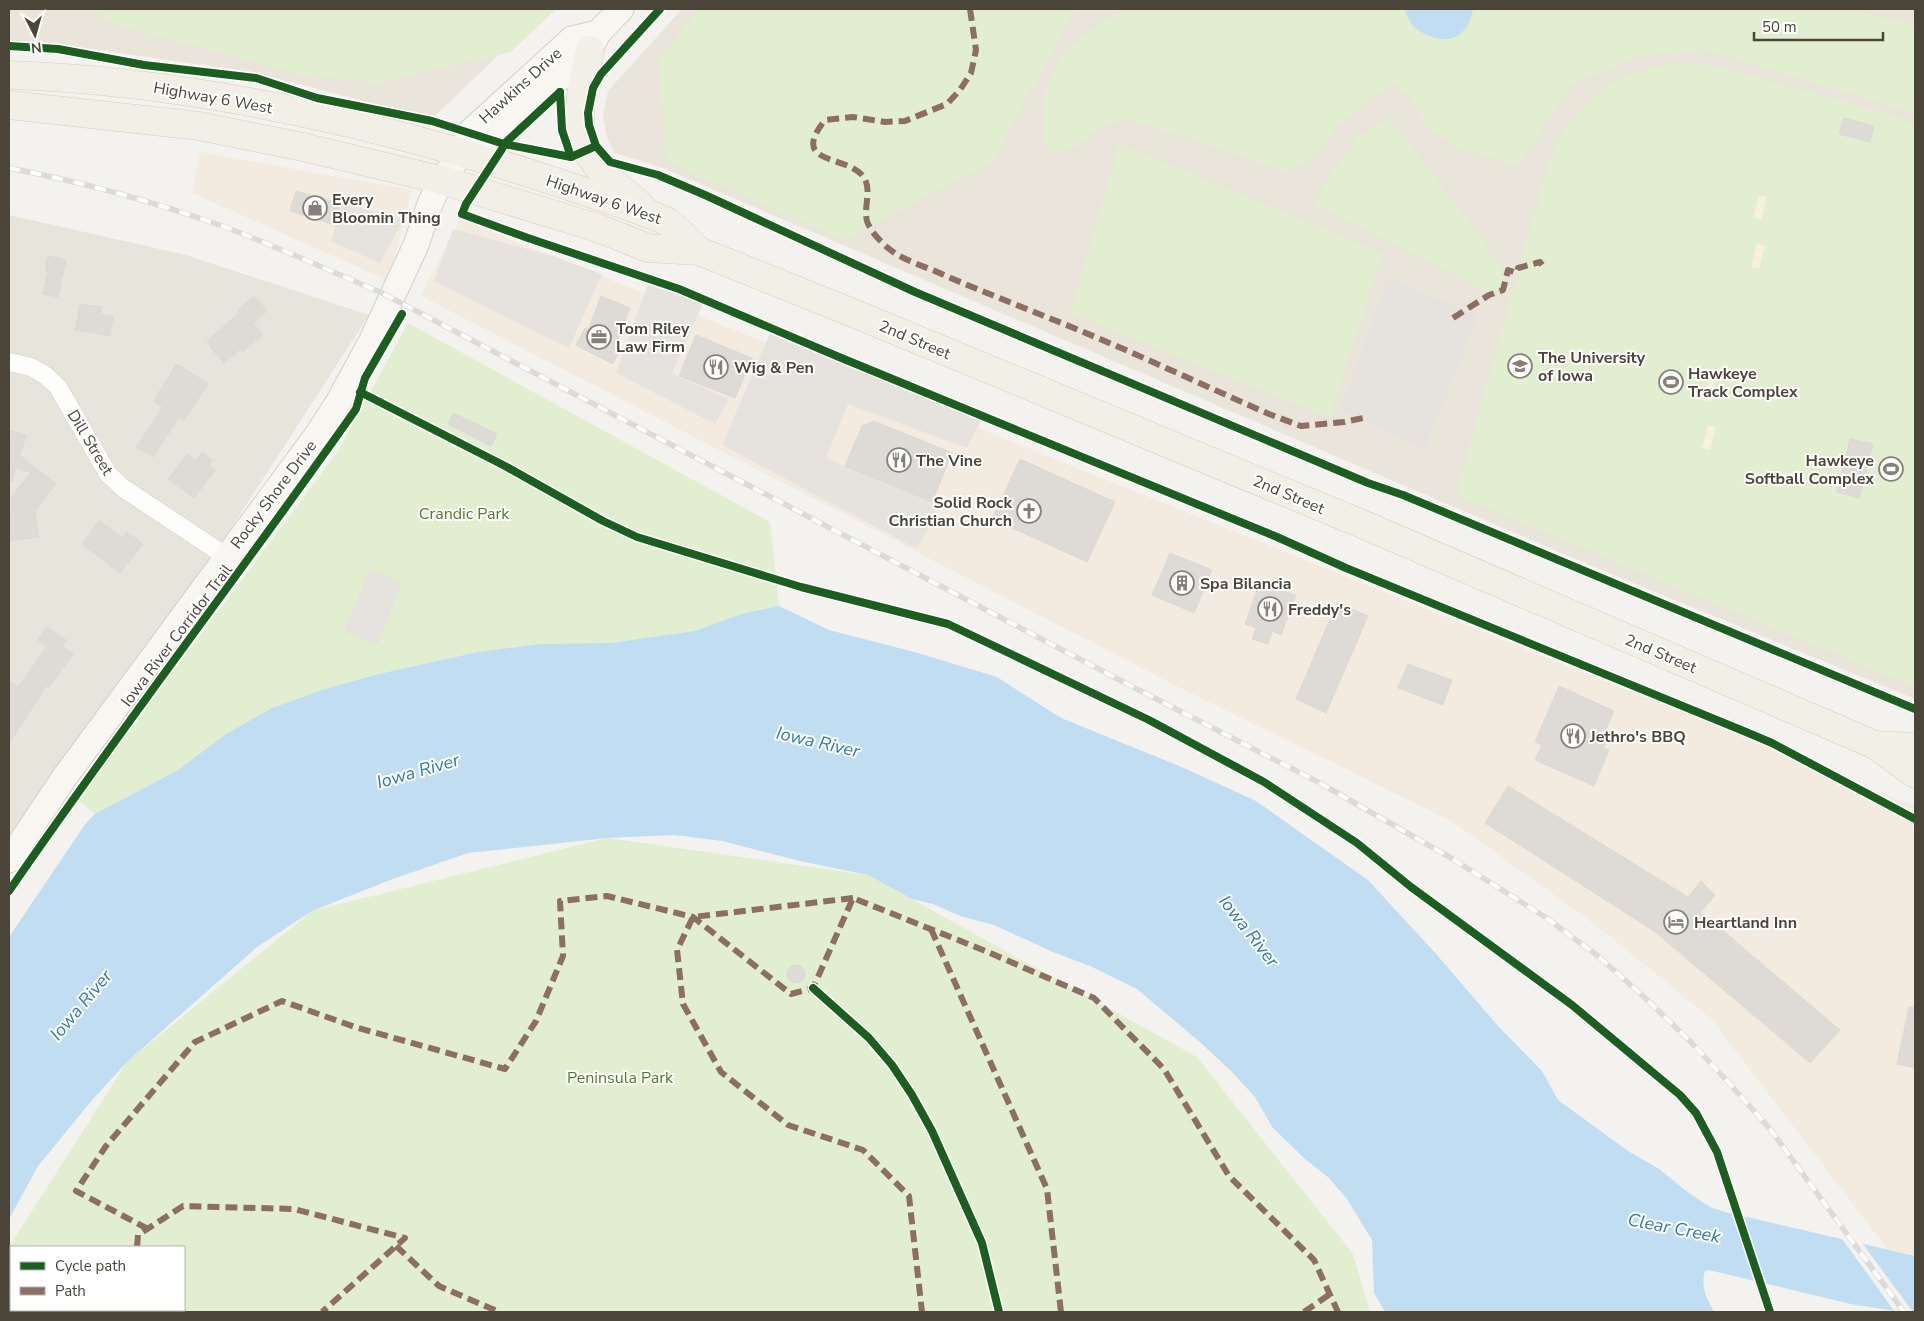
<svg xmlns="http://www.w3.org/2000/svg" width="1924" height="1321" font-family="'Nunito Sans',sans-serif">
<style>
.residential{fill:#e7e4dc}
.commercial{fill:#f3ebdf}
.education{fill:#eae5da}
.green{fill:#e1eecf;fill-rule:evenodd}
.sand{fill:#f7f0da}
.parking{fill:#e6e3df}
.water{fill:#c0ddf1}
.pier{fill:#f4f2ee}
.building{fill:#dedbd6;stroke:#dcd9d4}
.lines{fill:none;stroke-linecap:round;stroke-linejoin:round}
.street-casing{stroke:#d2d0cb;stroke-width:19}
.secondary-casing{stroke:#d3cfc5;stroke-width:27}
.primary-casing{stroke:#d6cebb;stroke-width:29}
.street{stroke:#fdfdfc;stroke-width:18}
.secondary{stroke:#f7f6f1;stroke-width:25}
.primary{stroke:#f2efe6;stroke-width:28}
.rail-casing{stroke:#dbdbda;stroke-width:5.5}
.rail{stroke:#fff;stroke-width:4;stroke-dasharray:11;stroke-linecap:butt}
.quiet{stroke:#8d6e63;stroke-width:6;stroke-dasharray:12 6;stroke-linecap:butt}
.cycleway-casing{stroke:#fff;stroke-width:11}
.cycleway{stroke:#1b5e20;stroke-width:8}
.labels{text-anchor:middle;stroke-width:4;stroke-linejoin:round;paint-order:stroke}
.street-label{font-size:16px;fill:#4b4439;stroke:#fff}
.poi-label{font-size:16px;font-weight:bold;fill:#4b4439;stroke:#fff;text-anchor:start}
.park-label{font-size:16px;fill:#4a7f2a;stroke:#fff}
.water-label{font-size:18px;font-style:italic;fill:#2e7ab2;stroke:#fff}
</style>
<rect width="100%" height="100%" fill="#f4f2ee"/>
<path class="residential" d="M 9,215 L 186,255 L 369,315 L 230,530 L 9,844 Z"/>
<g class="commercial">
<path d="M 200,152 L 412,190 L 389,281 L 192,193 Z"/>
<path d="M 460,219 L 1915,806 L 1915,1256 L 1887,1249 L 1711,1019 L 1597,926 L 1451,821 L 1176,686 L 421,296 Z"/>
</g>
<g class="education">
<path d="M 9,9 L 546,9 L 432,119 L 253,72 L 57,44 L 9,42 Z"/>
<path d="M 682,9 L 1915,9 L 1915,699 L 1587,564 L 663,168 L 614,153 L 607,138 L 603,115 L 608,91 Z"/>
</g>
<g class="green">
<path d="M 94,9 L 556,9 L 511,52 L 378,83 L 298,74 L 114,24 Z"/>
<path d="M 699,9 L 1075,9 L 991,163 L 844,240 L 666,161 L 659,59 Z"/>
<path d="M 1125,9 L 1850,9 L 1915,26 L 1915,113 L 1703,49 L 1637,57 L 1572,84 L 1520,162 L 1505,162 L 1456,148 L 1427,126 L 1414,101 L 1395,84 L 1368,100 L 1338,125 L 1310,161 L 1285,171 L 1177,134 L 1126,119 L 1094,131 L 1078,146 L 1056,154 L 1045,146 C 1036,68 1061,47 1125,9 Z"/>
<path d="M 1682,63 L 1715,66 L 1901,118 L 1915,126 L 1915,687 L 1456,495 L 1549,161 C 1557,146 1563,130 1574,117 C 1600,83 1642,67 1682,63 Z"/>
<path d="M 1389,117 L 1484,242 L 1505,277 L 1501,288 L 1489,293 L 1314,204 L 1333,171 L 1359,136 Z"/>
<path d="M 1120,144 L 1382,253 L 1330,418 L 1070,313 Z"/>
<path d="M 408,323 L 770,522 L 779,606 L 741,614 L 695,631 L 610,643 L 540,644 L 478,652 L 379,674 L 325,689 L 272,708 L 226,734 L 178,770 L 95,814 L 77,800 L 338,451 Z"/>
<path d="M 607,838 L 868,875 L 1197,1057 L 1353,1254 L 1370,1312 L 9,1312 L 9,1247 L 127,1062 L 312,911 ZM 11,1247 L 184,1247 L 184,1310 L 11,1310 Z"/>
</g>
<g class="sand">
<path d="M 1759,195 L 1767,197 L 1761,220 L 1753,218 Z"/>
<path d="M 1757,243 L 1765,246 L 1759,269 L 1751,267 Z"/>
<path d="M 1710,377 L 1717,379 L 1711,402 L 1703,400 Z"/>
<path d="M 1708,425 L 1716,427 L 1710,450 L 1702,448 Z"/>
</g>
<g class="parking">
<path d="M 342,203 L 404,219 L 380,263 L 331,241 Z"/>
<path d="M 453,229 L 553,256 L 602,274 L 569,348 L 434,281 Z"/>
<path d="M 1388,278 L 1478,316 L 1425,449 L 1340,410 Z"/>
<path d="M 649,281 L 704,301 L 672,374 L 729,399 L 715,424 L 616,373 Z"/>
<path d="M 770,333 L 981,420 L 967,448 L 848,404 L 826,458 L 940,506 L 917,549 L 722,445 Z"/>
<path d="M 370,568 L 402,583 L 377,646 L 344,631 Z"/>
</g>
<g class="water">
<path d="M 1404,9 L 1473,9 C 1467,44 1438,47 1413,26 C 1409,22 1407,14 1404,9 Z"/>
<path d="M 779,606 L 829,630 L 918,653 L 997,677 L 1061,718 L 1184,768 L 1256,801 L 1368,880 L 1437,955 L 1498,1026 L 1542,1071 L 1558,1100 L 1628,1151 L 1659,1169 L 1689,1193 L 1710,1207 L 1725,1212 L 1915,1256 L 1915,1312 L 1901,1312 L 1851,1304 L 1709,1270 L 1705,1271 C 1700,1287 1707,1299 1714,1312 L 1385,1312 L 1374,1293 L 1372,1240 L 1347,1199 L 1329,1178 L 1305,1159 L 1272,1127 L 1255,1097 L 1232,1072 L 1201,1043 L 1137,989 L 1090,966 L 1053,952 L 994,925 L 960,916 L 933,904 L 912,899 L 868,875 L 800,861 L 722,841 L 675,835 L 607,838 L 468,853 L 390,880 L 312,911 L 257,947 L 127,1062 L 93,1099 L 38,1166 L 9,1219 L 9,937 L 86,823 L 95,814 L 178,770 L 226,734 L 272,708 L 325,689 L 379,674 L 478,652 L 540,644 L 610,643 L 695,631 L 741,614 Z"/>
</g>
<g class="pier">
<path d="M 1733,1212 L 1742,1214 L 1766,1287 L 1757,1285 Z"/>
<path d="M 1840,1236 L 1860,1240 L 1913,1312 L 1895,1312 Z"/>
</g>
<g class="building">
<path d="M 1844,118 L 1874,126 L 1870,142 L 1839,134 Z"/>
<path d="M 296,191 L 341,204 L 334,225 L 290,211 Z"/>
<path d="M 48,256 L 66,260 L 58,297 L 43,294 L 48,271 L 45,270 Z"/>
<path d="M 254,296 L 267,311 L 253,323 L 263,334 L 243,352 L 240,349 L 224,363 L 210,347 L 211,346 L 207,341 L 240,312 L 238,310 Z"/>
<path d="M 601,296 L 630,308 L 616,344 L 621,346 L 613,364 L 576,345 L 585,328 L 588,330 Z"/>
<path d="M 80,304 L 102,307 L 100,314 L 113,316 L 110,336 L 75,330 Z"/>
<path d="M 696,335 L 752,358 L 735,398 L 679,376 Z"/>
<path d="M 177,364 L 208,384 L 184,420 L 179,417 L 153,457 L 136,447 L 163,407 L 153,401 Z"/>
<path d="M 453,413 L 497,434 L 491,446 L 448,424 Z"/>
<path d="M 874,421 L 952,453 L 932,502 L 845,466 L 862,426 Z"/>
<path d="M 9,430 L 26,435 L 20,456 L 56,484 L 35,511 L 39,537 L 9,541 L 9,508 L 12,507 L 11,498 L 31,472 L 16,468 L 12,482 L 9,481 Z"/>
<path d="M 1850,439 L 1873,444 L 1859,498 L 1837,492 Z"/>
<path d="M 202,452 L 212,460 L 209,465 L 215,470 L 194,498 L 168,479 L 187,454 L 196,461 Z"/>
<path d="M 1020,459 L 1115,502 L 1087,562 L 992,519 Z"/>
<path d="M 99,521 L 123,538 L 127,532 L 143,544 L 120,573 L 82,544 Z"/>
<path d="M 1170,553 L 1212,570 L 1194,613 L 1152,595 Z"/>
<path d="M 1260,582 L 1296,595 L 1281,635 L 1272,631 L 1268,644 L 1252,639 L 1256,628 L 1245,624 Z"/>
<path d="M 1337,603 L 1368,616 L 1326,713 L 1296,699 Z"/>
<path d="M 47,627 L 66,640 L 62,646 L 73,654 L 49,687 L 47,685 L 9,743 L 9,681 L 18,687 L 47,647 L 38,640 Z"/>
<path d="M 1408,664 L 1452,680 L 1443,705 L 1398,688 Z"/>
<path d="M 1559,686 L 1614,711 L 1606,729 L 1611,731 L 1603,748 L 1609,750 L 1594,786 L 1535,760 L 1542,745 L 1535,742 Z"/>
<path d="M 1508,786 L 1688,897 L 1701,881 L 1715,895 L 1701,912 L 1840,1030 L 1810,1063 L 1654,931 L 1485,823 Z"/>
<circle cx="796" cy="974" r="9"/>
<path d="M 1909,1007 L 1915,1008 L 1915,1068 L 1897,1064 Z"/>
</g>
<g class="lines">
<g class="street-casing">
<path id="street" d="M 9,362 L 31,367 L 45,375 L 58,387 L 108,474 L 123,488 L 227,557"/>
</g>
<g class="secondary-casing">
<g id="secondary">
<path d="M 462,153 L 493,140 L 590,50 L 598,33 L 621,9"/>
<path d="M 9,860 L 64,778 L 317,435 L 339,401 L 371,342 L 416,245 L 430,204 L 441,180 L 462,153 L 469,133 L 572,39 L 598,33"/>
</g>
</g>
<g class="primary-casing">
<g id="primary">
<path d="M 590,50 C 583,80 573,121 587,150 C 598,173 622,189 641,206"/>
<path d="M 9,75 C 189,81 367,121 538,176 C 571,187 605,198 638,210 C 647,214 661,217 669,223 C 680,231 690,242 699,251"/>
<path d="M 9,105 L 199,126 L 303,147 L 441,180 L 598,228 L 648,248 L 699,251 L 858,315 L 1362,524 L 1875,745 L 1915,774"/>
<path d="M 1875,745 L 1915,747"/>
</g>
</g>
<use href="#street" class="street"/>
<use href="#secondary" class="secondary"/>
<use href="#primary" class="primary"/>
<g class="rail-casing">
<path id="rail" d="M 9,168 C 82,182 155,202 225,227 C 278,247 330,271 382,293 L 1135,688 L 1318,782 L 1451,858 L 1545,917 L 1598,956 L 1644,997 L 1691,1042 L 1729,1083 L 1770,1129 L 1904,1312"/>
</g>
<use href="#rail" class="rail"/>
<g class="quiet">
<path d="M 970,9 L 976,50 L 971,73 L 960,90 L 947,104 L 905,121 L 885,122 L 853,117 L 825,120 C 790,164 842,155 861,174 C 874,187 863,205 867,221 C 870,231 880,241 888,248 C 901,259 920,265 935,271 C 975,289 1015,304 1054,320 C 1127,349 1198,383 1269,414 L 1301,426 L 1344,422 L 1368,417"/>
<path d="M 1453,318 L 1489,295 L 1503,290 L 1508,270 L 1516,273 L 1518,268 L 1540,262 L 1542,265"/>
<path d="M 853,898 L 693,917 L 677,950 L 683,1004 L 721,1072 L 788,1125 L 863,1150 L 909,1196 L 922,1312"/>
<path d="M 931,929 L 1047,1189 L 1061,1312"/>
<path d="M 148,1229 L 76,1191 L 106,1146 L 195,1042 L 282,1001 L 355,1027 L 505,1069 L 536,1021 L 563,956 L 560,901 L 607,896 L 693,917 L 791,994 L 813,988 L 853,898 L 983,950 L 1094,998 L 1164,1069 L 1229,1176 L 1314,1260 L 1338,1312"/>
<path d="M 396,1246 L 439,1286 L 499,1312"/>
<path d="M 137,1247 L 138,1235 L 183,1206 L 294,1209 L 405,1238 L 322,1312"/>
<path d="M 129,1312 L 129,1310"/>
<path d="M 1304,1312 L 1330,1294"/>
</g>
<g class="cycleway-casing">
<g id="cycleway">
<path d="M 660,9 L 601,74 L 593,88 L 588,113 L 589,125 L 596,146 L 610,162 L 658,175 L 705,195 L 915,292 L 1368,483 L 1403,495 L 1915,709"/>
<path d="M 9,46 L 58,49 L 144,65 L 256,78 L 317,98 L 432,121 L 504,144 L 571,157 L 596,146"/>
<path d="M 560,92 L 562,130 L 571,157"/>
<path d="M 504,144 L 502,149 L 466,204 L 462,214 L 528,238 L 679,289 L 839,357 L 1277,537 L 1346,568 L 1746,732 L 1772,743 L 1915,819"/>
<path d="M 504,144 L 560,92"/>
<path d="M 360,392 L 505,466 L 603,521 L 637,537 L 801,587 L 948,624 L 1149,720 L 1264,782 L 1357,843 L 1411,887 L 1572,1005 L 1680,1095 L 1696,1113 L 1717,1152 L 1770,1312"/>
<path d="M 9,891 C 121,728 242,571 356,409 L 365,378 L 402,314"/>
<path d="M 813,988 L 869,1038 L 892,1065 L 912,1095 L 932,1131 L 982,1243 L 999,1312"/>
</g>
</g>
<use href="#cycleway" class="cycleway"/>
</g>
<defs>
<g id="shop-ring" transform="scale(1.25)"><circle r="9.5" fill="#fff" stroke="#868178" stroke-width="1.5"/><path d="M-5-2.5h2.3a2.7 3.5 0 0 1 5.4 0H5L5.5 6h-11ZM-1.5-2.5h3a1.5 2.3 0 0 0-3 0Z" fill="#868178"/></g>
<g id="office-ring" transform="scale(1.25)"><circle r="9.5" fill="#fff" stroke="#868178" stroke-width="1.5"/><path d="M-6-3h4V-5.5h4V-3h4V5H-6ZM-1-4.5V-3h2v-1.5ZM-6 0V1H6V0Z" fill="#868178"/></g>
<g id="university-ring" transform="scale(1.25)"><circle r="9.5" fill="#fff" stroke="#868178" stroke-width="1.5"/><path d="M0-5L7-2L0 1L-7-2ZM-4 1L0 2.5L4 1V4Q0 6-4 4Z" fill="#868178"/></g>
<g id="restaurant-ring" transform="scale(1.25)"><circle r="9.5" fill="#fff" stroke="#868178" stroke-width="1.5"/><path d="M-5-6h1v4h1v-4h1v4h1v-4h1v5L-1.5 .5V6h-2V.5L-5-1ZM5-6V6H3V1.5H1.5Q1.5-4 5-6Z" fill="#868178"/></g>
<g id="stadium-ring" transform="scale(1.25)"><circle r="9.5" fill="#fff" stroke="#868178" stroke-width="1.5"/><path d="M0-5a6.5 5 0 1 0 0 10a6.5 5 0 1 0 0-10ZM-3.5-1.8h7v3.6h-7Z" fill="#868178"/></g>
<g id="church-ring" transform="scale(1.25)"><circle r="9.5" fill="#fff" stroke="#868178" stroke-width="1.5"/><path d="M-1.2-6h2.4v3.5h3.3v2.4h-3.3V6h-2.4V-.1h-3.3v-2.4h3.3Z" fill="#868178"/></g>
<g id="building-ring" transform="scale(1.25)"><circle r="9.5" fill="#fff" stroke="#868178" stroke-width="1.5"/><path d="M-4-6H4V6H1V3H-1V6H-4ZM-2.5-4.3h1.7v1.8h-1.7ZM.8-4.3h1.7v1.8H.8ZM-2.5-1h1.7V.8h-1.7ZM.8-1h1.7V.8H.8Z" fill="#868178"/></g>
<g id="hotel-ring" transform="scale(1.25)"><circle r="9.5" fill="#fff" stroke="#868178" stroke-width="1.5"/><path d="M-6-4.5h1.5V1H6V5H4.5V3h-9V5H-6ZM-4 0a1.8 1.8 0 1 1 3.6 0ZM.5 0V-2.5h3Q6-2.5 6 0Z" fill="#868178"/></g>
</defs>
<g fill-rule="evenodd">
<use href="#shop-ring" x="315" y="208"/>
<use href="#office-ring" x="599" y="337"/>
<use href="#university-ring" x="1520" y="366"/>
<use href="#restaurant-ring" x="716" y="367"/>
<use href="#stadium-ring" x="1671" y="382"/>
<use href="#restaurant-ring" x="899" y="460"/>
<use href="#stadium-ring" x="1891" y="469"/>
<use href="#church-ring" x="1029" y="511"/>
<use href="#building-ring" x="1182" y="583"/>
<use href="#restaurant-ring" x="1270" y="609"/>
<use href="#restaurant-ring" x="1573" y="736"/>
<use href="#hotel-ring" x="1676" y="922"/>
</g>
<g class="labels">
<g class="street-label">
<text transform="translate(520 85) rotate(-42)" y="6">Hawkins Drive</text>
<text transform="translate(213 97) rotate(10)" y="6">Highway 6 West</text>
<text transform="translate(604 199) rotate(19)" y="6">Highway 6 West</text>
<text transform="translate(915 339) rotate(23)" y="6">2nd Street</text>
<text transform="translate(91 442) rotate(59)" y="6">Dill Street</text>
<text transform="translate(273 494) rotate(-53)" y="6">Rocky Shore Drive</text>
<text transform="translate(1289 494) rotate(23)" y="6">2nd Street</text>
<text transform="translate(176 635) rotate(-53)" y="6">Iowa River Corridor Trail</text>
<text transform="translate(1661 653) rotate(23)" y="6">2nd Street</text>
</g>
<g class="poi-label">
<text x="332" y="205">Every<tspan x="332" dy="18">Bloomin Thing</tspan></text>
<text x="616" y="334">Tom Riley<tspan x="616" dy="18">Law Firm</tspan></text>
<text x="1538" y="363">The University<tspan x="1538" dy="18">of Iowa</tspan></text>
<text x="734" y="373">Wig &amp; Pen</text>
<text x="1688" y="379">Hawkeye<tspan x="1688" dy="18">Track Complex</tspan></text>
<text x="916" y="466">The Vine</text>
<text x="1874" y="466" text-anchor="end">Hawkeye<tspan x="1874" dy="18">Softball Complex</tspan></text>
<text x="1012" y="508" text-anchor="end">Solid Rock<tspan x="1012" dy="18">Christian Church</tspan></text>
<text x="1200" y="589">Spa Bilancia</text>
<text x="1288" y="615">Freddy's</text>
<text x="1590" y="742">Jethro's BBQ</text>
<text x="1694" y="928">Heartland Inn</text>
</g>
<g class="park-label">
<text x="464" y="519">Crandic Park</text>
<text x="620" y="1083">Peninsula Park</text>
</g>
<g class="water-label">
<text transform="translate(818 742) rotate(13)" y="6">Iowa River</text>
<text transform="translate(418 771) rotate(-16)" y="6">Iowa River</text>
<text transform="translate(1249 931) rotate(52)" y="6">Iowa River</text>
<text transform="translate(81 1005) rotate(-50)" y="6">Iowa River</text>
<text transform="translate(1674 1228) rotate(11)" y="6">Clear Creek</text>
</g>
</g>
<rect width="1924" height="1321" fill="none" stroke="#4b4439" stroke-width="20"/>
<rect x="10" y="1246" width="175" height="65" fill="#ffffff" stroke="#b7b4b0"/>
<rect x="20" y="1262" width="25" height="8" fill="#1b5e20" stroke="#b7b4b0"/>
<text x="55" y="1271" font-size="15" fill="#4b4439">Cycle path</text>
<rect x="20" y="1287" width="25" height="8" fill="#8d6e63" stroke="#b7b4b0"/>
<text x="55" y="1296" font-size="15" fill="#4b4439">Path</text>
<g transform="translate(35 35) rotate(174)" stroke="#ffffff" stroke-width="4" paint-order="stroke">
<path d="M0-4L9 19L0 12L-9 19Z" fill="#4b4439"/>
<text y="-8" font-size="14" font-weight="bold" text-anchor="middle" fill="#4b4439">N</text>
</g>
<path d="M1754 32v8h129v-8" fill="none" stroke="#4b4439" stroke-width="2.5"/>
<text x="1762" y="32" font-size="15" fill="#4b4439" stroke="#ffffff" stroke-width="4" paint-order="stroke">50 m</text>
</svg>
